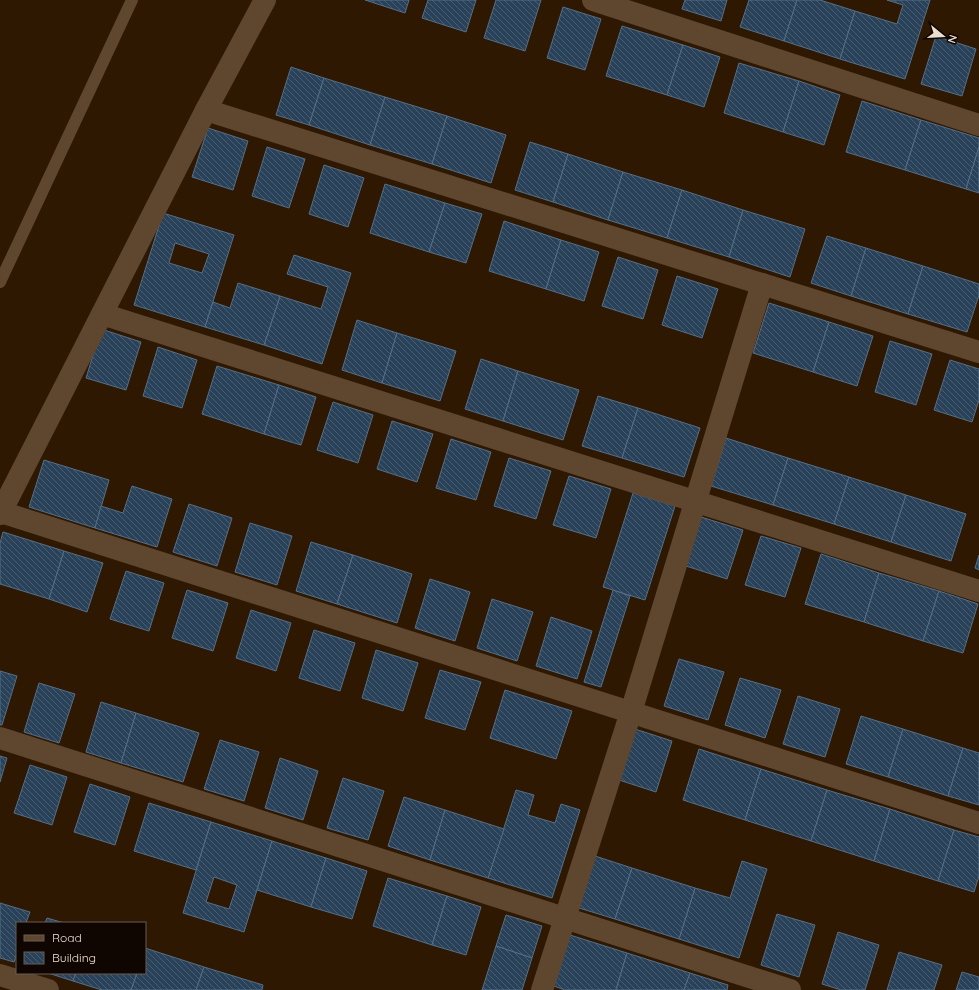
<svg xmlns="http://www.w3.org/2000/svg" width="979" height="990" font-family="Quicksand,sans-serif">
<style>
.building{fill:url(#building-back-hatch);stroke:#546f87;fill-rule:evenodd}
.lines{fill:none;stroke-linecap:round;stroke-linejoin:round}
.service{stroke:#5f462f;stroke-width:12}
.minor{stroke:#5f462f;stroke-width:22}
</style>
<defs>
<pattern id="building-back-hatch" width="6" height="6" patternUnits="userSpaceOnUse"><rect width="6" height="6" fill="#294259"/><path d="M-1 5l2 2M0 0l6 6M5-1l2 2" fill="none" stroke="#485d70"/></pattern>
</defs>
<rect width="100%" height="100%" fill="#2e1802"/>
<g class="building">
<path d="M 365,0 L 409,0 L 405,13 Z"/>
<path d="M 428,0 L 476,0 L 466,32 L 422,18 Z"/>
<path d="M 496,0 L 541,0 L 525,51 L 484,38 Z"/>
<path d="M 685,0 L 727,0 L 721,21 L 682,9 Z"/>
<path d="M 749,0 L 797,0 L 784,41 L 740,27 Z"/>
<path d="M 797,0 L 820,0 L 855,11 L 840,59 L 784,41 Z"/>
<path d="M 887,0 L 930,0 L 905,79 L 840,59 L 855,11 L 897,24 L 903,5 Z"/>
<path d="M 563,7 L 601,19 L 585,70 L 547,58 Z"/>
<path d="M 622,26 L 683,45 L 667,95 L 606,76 Z"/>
<path d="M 936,36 L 976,49 L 962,96 L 921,84 Z"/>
<path d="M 683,45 L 720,57 L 704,107 L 667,95 Z"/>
<path d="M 739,63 L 799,81 L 783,132 L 724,113 Z"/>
<path d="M 291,67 L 324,78 L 309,125 L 276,115 Z"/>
<path d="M 324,78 L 385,97 L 370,145 L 309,125 Z"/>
<path d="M 799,81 L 840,95 L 824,145 L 783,132 Z"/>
<path d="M 385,97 L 447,116 L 432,164 L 370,145 Z"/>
<path d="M 862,101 L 921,120 L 905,170 L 846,152 Z"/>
<path d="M 447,116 L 506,135 L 491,183 L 432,164 Z"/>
<path d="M 921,120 L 979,138 L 979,147 L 966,189 L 905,170 Z"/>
<path d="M 208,128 L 248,141 L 233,190 L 192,177 Z"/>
<path d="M 530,142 L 568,154 L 553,202 L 515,190 Z"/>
<path d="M 267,147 L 305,159 L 289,208 L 252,196 Z"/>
<path d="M 979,147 L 979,193 L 966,189 Z"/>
<path d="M 568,154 L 623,172 L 608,220 L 553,202 Z"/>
<path d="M 324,165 L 364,178 L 348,227 L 309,214 Z"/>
<path d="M 623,172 L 682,190 L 667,238 L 608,220 Z"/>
<path d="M 385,184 L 445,203 L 429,252 L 370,233 Z"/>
<path d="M 682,190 L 743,210 L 729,257 L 667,238 Z"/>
<path d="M 445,203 L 482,214 L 466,263 L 429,252 Z"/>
<path d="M 743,210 L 805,229 L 790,277 L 729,257 Z"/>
<path d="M 163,213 L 234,235 L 205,327 L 134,305 ZM 175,243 L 209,254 L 202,273 L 169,263 Z"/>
<path d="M 504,221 L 561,240 L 546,289 L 489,271 Z"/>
<path d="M 827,236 L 866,248 L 851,296 L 811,283 Z"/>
<path d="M 561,240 L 599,252 L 584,301 L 546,289 Z"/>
<path d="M 866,248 L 923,266 L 908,314 L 851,296 Z"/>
<path d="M 294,255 L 351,273 L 322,364 L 264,345 L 280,296 L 321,309 L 328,287 L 287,274 Z"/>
<path d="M 618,257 L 658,270 L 643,319 L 602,306 Z"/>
<path d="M 923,266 L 979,284 L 979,295 L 967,332 L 908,314 Z"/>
<path d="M 677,276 L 718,289 L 702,338 L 662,325 Z"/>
<path d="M 238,283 L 280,296 L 264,345 L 205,327 L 213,302 L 230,308 Z"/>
<path d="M 769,303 L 829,322 L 813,372 L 753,353 Z"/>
<path d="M 357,320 L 397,333 L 382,383 L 342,370 Z"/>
<path d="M 829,322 L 873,336 L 857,386 L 813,372 Z"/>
<path d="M 101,329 L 141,342 L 126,390 L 86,378 Z"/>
<path d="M 397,333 L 456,351 L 440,401 L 382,383 Z"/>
<path d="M 890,341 L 932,354 L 916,405 L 875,392 Z"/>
<path d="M 158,347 L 197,360 L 182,408 L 143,396 Z"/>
<path d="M 481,359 L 518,371 L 503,421 L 465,409 Z"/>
<path d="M 950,360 L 979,369 L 979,400 L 972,422 L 934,410 Z"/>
<path d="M 217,366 L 279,385 L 264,434 L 202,414 Z"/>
<path d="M 518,371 L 579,390 L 563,440 L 503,421 Z"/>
<path d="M 279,385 L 316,397 L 301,445 L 264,434 Z"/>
<path d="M 598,396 L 638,408 L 622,458 L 582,446 Z"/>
<path d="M 333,402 L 373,415 L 358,463 L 317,450 Z"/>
<path d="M 638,408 L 700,428 L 684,477 L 622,458 Z"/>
<path d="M 392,421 L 433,434 L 417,482 L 377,469 Z"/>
<path d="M 726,438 L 788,458 L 773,505 L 711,486 Z"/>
<path d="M 451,439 L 491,452 L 476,500 L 436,488 Z"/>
<path d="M 509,458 L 551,471 L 536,519 L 494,506 Z"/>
<path d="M 788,458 L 849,477 L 834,524 L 773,505 Z"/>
<path d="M 44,460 L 109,480 L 95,528 L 29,507 Z"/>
<path d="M 569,476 L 611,489 L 596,538 L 553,525 Z"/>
<path d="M 849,477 L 906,495 L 891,542 L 834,524 Z"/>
<path d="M 132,486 L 172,499 L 157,547 L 95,528 L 101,506 L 123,513 Z"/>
<path d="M 633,493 L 675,506 L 645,600 L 603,587 Z"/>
<path d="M 906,495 L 966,514 L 951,561 L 891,542 Z"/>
<path d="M 189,504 L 232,518 L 217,566 L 173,552 Z"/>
<path d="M 701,517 L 743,530 L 727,579 L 686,566 Z"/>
<path d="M 250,523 L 292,536 L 277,585 L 235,572 Z"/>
<path d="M 3,532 L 64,551 L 49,599 L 0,584 L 0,543 Z"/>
<path d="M 761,536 L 801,548 L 785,597 L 745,585 Z"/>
<path d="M 311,542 L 353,555 L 337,604 L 296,591 Z"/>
<path d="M 64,551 L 103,563 L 87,612 L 49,599 Z"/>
<path d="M 821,554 L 879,573 L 864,622 L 805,604 Z"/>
<path d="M 353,555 L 412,574 L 397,623 L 337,604 Z"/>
<path d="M 979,555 L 979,570 L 975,568 Z"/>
<path d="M 126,571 L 164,583 L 149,631 L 110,619 Z"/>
<path d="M 879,573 L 939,591 L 923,641 L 864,622 Z"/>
<path d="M 430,579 L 470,592 L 455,641 L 415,628 Z"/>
<path d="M 187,590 L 228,603 L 213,651 L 172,638 Z"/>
<path d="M 613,590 L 630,596 L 601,687 L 584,682 Z"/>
<path d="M 939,591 L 978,604 L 963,653 L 923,641 Z"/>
<path d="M 492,599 L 533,612 L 517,661 L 477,648 Z"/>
<path d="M 251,610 L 291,623 L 276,671 L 236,658 Z"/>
<path d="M 551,617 L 592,631 L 577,679 L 536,666 Z"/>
<path d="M 314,630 L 355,643 L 340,691 L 299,678 Z"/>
<path d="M 376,650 L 418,663 L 403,711 L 362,698 Z"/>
<path d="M 679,659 L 724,672 L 708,720 L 664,706 Z"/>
<path d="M 440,670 L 481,682 L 465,730 L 425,718 Z"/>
<path d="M 0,671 L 17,676 L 2,725 L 0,725 Z"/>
<path d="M 740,678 L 781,690 L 765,738 L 725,725 Z"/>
<path d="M 39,683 L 75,694 L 59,743 L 24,732 Z"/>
<path d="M 505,690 L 572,711 L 556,759 L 490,738 Z"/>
<path d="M 798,696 L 840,709 L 825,757 L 783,744 Z"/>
<path d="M 101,702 L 136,713 L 121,763 L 86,752 Z"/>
<path d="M 136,713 L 199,733 L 183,782 L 121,763 Z"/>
<path d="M 861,716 L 903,729 L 888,777 L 846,764 Z"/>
<path d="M 635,729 L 672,741 L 656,792 L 619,780 Z"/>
<path d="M 903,729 L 963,748 L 948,796 L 888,777 Z"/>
<path d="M 220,740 L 259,752 L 244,801 L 204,789 Z"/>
<path d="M 963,748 L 979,753 L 979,805 L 948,796 Z"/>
<path d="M 699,749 L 761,769 L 745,820 L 683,800 Z"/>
<path d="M 0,756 L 7,758 L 0,782 Z"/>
<path d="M 280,758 L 318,771 L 303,820 L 265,808 Z"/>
<path d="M 30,765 L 67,777 L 52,825 L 14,813 Z"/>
<path d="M 761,769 L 827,790 L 811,841 L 745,820 Z"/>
<path d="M 343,778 L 384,791 L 368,840 L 327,828 Z"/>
<path d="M 90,784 L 130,797 L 115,845 L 74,832 Z"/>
<path d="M 516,790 L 534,795 L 528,815 L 555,823 L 561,804 L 580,810 L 552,898 L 488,878 Z"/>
<path d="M 827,790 L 890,809 L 874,861 L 811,841 Z"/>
<path d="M 404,797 L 445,810 L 430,860 L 388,846 Z"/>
<path d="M 149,803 L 211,822 L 196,870 L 134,851 Z"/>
<path d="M 890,809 L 954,830 L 938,881 L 874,861 Z"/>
<path d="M 445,810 L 504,829 L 488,878 L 430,860 Z"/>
<path d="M 211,822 L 272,841 L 244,932 L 183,913 ZM 214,877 L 237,885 L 229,909 L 206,902 Z"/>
<path d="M 954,830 L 979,837 L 979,876 L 974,892 L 938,881 Z"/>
<path d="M 272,841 L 326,858 L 311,907 L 257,890 Z"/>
<path d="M 595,856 L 632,868 L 615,919 L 579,908 Z"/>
<path d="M 326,858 L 367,871 L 352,919 L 311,907 Z"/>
<path d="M 742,861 L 767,869 L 739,958 L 679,939 L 695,888 L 730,898 Z"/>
<path d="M 632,868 L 695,888 L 679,939 L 615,919 Z"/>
<path d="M 388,878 L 447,896 L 432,945 L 373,926 Z"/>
<path d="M 447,896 L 481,907 L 466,955 L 432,945 Z"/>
<path d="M 0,903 L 30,912 L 26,923 L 17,923 L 17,953 L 14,962 L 0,958 Z"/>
<path d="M 777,914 L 815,925 L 799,977 L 761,965 Z"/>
<path d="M 506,915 L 542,926 L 532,958 L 496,946 Z"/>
<path d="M 47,918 L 64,923 L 45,923 Z"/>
<path d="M 838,932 L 879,945 L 865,990 L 841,990 L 822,984 Z"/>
<path d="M 570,935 L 627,953 L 616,990 L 565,990 L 554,986 Z"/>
<path d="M 496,946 L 532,958 L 522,990 L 482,990 Z"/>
<path d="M 145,948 L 204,967 L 196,990 L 131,990 L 137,973 L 145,973 Z"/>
<path d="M 899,952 L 942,965 L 934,990 L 887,990 Z"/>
<path d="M 627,953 L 690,973 L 684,990 L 616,990 Z"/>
<path d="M 204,967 L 263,985 L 262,990 L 196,990 Z"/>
<path d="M 962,972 L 979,977 L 979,990 L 956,990 Z"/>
<path d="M 48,973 L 76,973 L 73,981 Z"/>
<path d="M 76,973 L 137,973 L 131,990 L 102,990 L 73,981 Z"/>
<path d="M 690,973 L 728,985 L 727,990 L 684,990 Z"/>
</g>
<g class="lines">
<path class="service" d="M 0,282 L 132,0"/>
<g class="minor">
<path d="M 593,0 L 979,125"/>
<path d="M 206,110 L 979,352"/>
<path d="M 102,314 L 979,591"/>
<path d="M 1,512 L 979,823"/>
<path d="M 0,514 L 206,110 L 265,0"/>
<path d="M 0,738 L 790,990"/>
<path d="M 0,975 L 48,990"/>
<path d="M 542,990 L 631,712 L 762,284"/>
</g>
</g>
<rect x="16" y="922" width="130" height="52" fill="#0f0601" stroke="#685c54"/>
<rect x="24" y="935" width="20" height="6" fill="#5f462f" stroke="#685c54"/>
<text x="52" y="942" font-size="12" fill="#eeded1">Road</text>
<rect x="24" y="952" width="20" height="12" fill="url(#building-back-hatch)" stroke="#685c54"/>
<text x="52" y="962" font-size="12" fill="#eeded1">Building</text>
<g transform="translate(943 36) rotate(108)" stroke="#0f0601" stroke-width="3" paint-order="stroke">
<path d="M0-3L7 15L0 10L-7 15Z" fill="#eeded1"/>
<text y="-6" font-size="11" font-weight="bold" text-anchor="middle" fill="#eeded1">N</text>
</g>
</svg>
